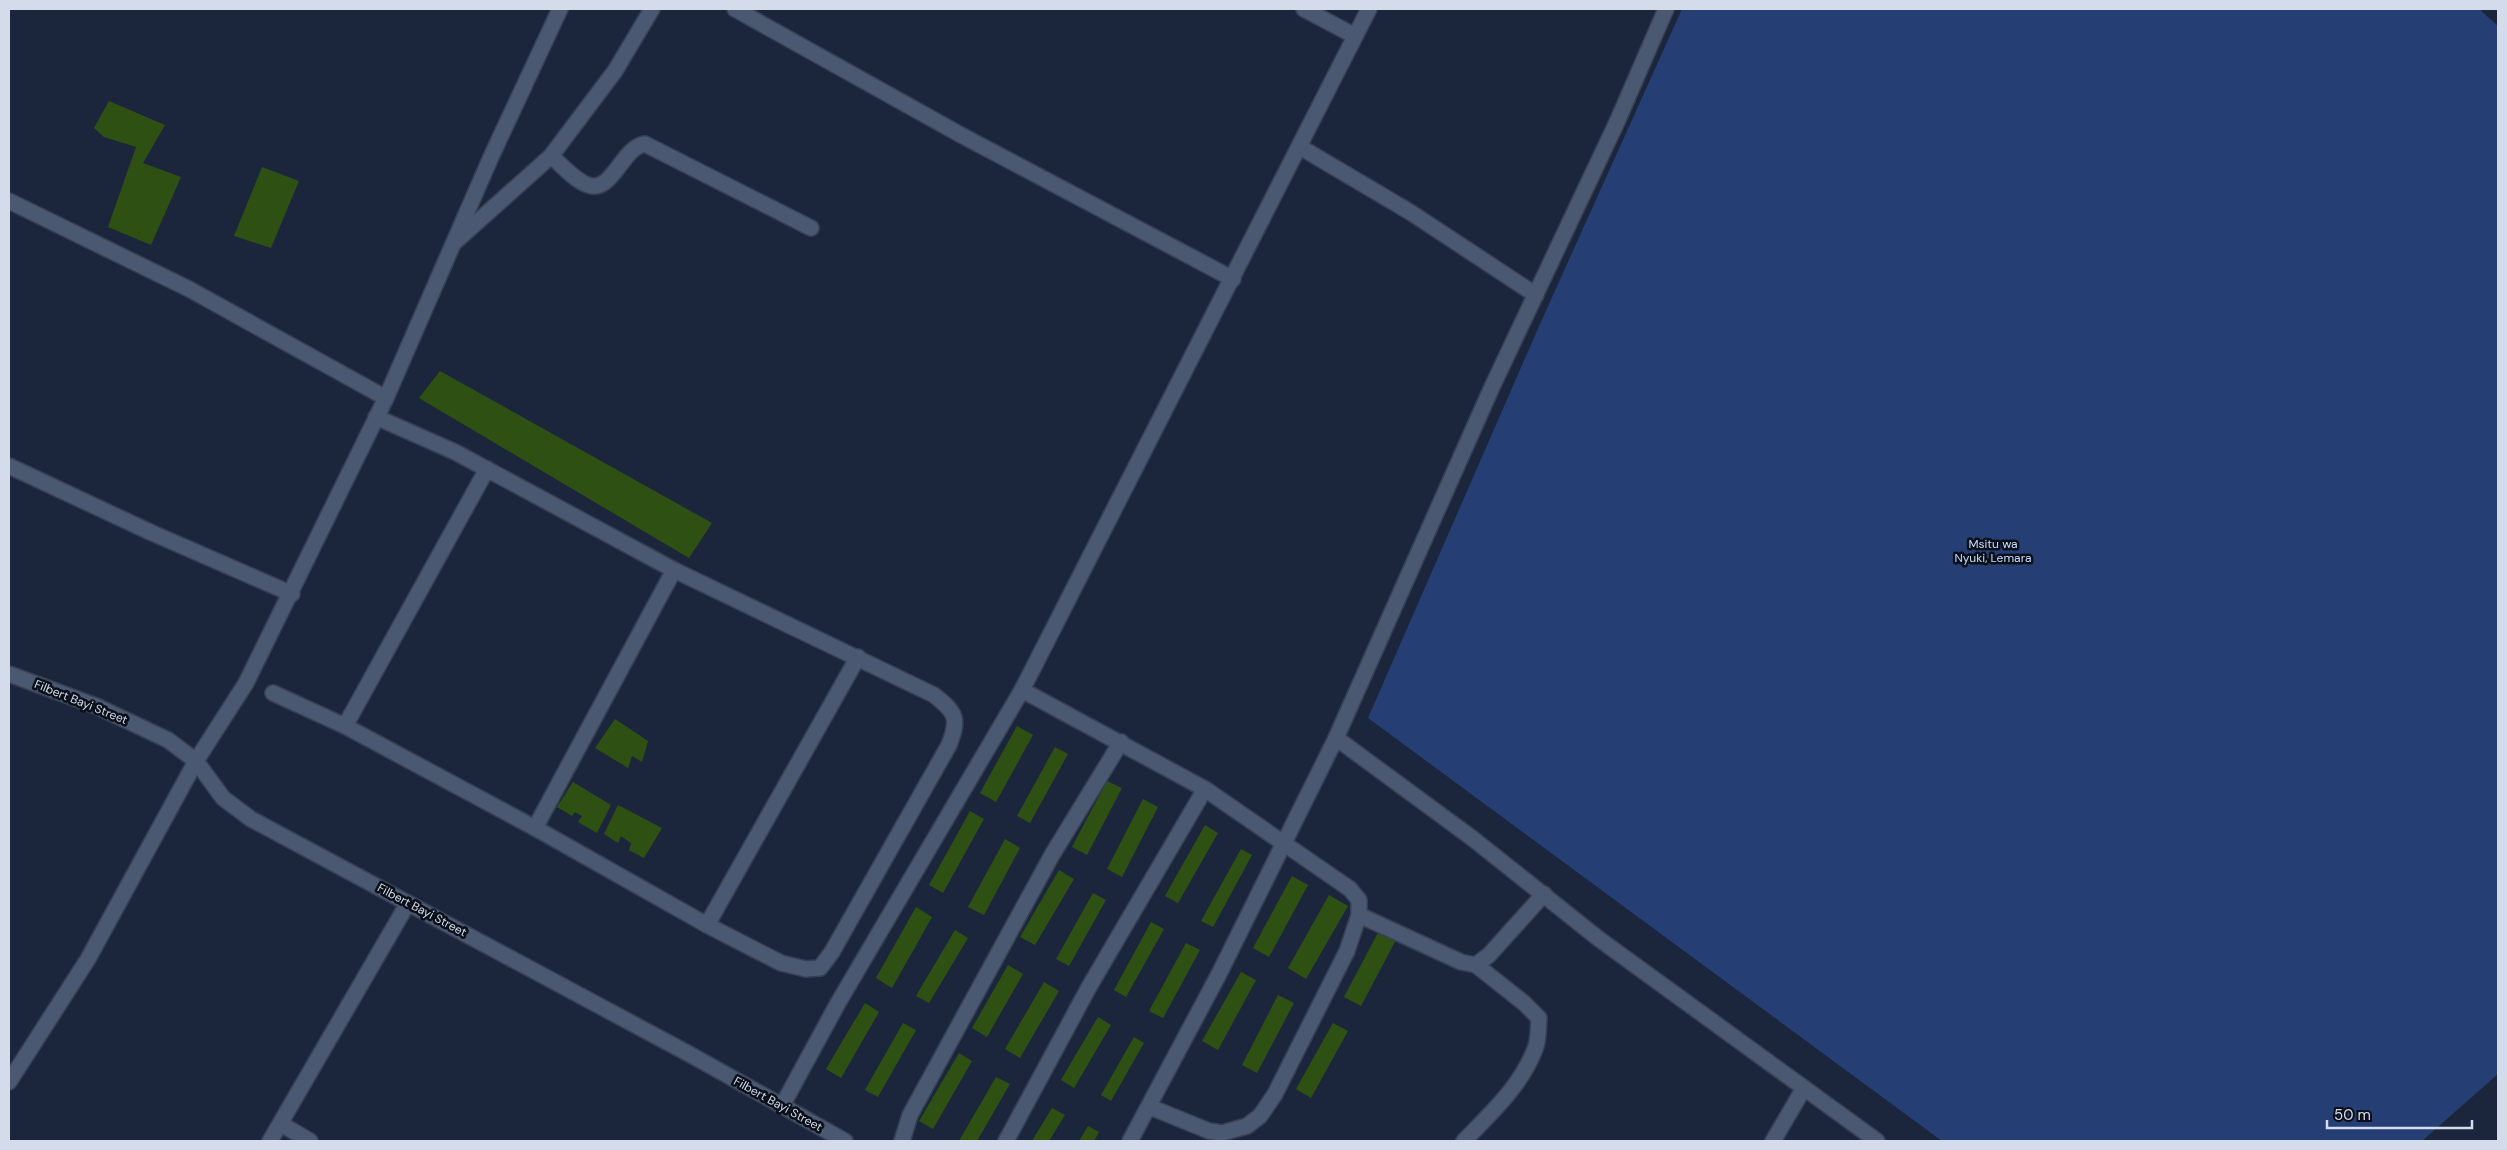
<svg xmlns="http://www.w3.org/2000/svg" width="2507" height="1150" font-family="'DM Sans',sans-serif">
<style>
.green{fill:#253f75}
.building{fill:#2e5113}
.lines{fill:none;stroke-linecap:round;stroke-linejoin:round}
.minor-casing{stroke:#374053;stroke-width:18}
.minor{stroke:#4b5871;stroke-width:15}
.labels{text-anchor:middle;stroke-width:5;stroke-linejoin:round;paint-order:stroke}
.park-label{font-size:12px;fill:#cadcff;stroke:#0a0f19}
.street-label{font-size:12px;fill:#d4dceb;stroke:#0a0f19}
</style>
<rect width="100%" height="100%" fill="#1b263d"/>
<path class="green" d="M 1682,9 L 2479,9 L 2498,26 L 2498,1074 L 2422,1141 L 1942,1141 L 1368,718 L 1540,324 Z"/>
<g class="building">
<path d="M 109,101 L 165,125 L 143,163 L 181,177 L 151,245 L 108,227 L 136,147 L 104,137 L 94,128 Z"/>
<path d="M 262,167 L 299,181 L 271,248 L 234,236 Z"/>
<path d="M 440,371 L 712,523 L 689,558 L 419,398 Z"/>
<path d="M 615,719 L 648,741 L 642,762 L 632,756 L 628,768 L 595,748 Z"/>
<path d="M 1017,726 L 1033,735 L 996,802 L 980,793 Z"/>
<path d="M 1055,747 L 1068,754 L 1030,823 L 1017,816 Z"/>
<path d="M 1107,781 L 1122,788 L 1087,855 L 1072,847 Z"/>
<path d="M 573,782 L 611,805 L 597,833 L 578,822 L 582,816 L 575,812 L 572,816 L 557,807 Z"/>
<path d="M 1143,799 L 1158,807 L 1122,877 L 1107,869 Z"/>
<path d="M 618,805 L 662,828 L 644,858 L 629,850 L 631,843 L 621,836 L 618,843 L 604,834 Z"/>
<path d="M 970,811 L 984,819 L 943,893 L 929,885 Z"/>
<path d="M 1205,825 L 1218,833 L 1178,903 L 1165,896 Z"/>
<path d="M 1005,839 L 1020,848 L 984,915 L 968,907 Z"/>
<path d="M 1241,849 L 1252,855 L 1213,927 L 1201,921 Z"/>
<path d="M 1059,870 L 1074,879 L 1035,945 L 1020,937 Z"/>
<path d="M 1292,876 L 1308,885 L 1269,957 L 1253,948 Z"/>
<path d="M 1093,893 L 1106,900 L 1069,966 L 1056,959 Z"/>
<path d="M 1329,895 L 1348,906 L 1306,979 L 1288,968 Z"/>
<path d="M 916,907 L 932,917 L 892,988 L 876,978 Z"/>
<path d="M 1151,922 L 1164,929 L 1126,997 L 1114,990 Z"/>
<path d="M 1381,927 L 1398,936 L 1361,1006 L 1344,997 Z"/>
<path d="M 955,930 L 968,938 L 929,1003 L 916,996 Z"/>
<path d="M 1186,943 L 1200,950 L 1163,1018 L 1149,1011 Z"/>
<path d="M 1008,965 L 1023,974 L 987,1037 L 972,1028 Z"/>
<path d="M 1241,972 L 1256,980 L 1218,1050 L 1202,1041 Z"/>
<path d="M 1044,982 L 1059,991 L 1020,1058 L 1005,1049 Z"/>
<path d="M 1278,995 L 1294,1003 L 1257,1073 L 1242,1065 Z"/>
<path d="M 865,1003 L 879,1012 L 841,1078 L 826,1069 Z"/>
<path d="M 1098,1017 L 1111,1025 L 1074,1088 L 1061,1080 Z"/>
<path d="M 903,1023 L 916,1030 L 878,1097 L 865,1090 Z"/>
<path d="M 1333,1023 L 1348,1031 L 1311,1098 L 1296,1089 Z"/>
<path d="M 1134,1037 L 1144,1043 L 1111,1101 L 1101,1095 Z"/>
<path d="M 959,1053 L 972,1061 L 933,1129 L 919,1121 Z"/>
<path d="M 996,1077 L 1010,1084 L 977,1141 L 959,1141 Z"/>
<path d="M 1052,1108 L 1065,1115 L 1049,1141 L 1032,1141 Z"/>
<path d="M 1088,1126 L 1099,1132 L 1094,1141 L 1079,1141 Z"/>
</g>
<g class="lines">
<g class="minor-casing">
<g id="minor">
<path d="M 735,9 L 961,135 L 1233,279"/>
<path d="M 1304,9 L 1355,36"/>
<path d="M 1300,147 L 1410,212 L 1536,295"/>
<path d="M 551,156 C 562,165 574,180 588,185 C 612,194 622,147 645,144 L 811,228"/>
<path d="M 9,201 L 189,289 L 386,398"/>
<path d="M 456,241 L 551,156 L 615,71 L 652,9"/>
<path d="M 9,466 L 150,532 L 292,594"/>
<path d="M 9,674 L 96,706 L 168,740 L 196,761 L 223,798 L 251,819 L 691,1055 L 845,1141"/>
<path d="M 1022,690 L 1205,789 L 1350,889 L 1359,900 L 1359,915 L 1347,951 L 1275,1094 L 1260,1116 L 1247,1126 L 1222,1133 L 1209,1131 L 1150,1107"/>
<path d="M 273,693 L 345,726 L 535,828 L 707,925 L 781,963 L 806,969 L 820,968 L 832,952 L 949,745 C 959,719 957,713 934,695 L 674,570 L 455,452 L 376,417"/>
<path d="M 345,726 L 487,469"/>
<path d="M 1336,738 L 1472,838 L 1599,939 L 1877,1141"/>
<path d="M 535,828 L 674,570"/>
<path d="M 1359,915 L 1461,962 L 1476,965 L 1489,955 L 1544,894"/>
<path d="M 707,925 L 858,657"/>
<path d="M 9,1082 L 88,959 L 196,761 L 246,683 L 386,398 L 491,157 L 560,9"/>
<path d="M 782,1106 L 838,1003 L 1022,690 L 1369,9"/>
<path d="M 281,1124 L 310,1141"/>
<path d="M 270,1141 L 408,903"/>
<path d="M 902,1141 L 910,1115 L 1052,855 L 1121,742"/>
<path d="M 1006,1141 L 1089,987 L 1205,789"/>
<path d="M 1130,1141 L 1219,974 L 1336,738 L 1492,387 L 1617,122 L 1666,9"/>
<path d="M 1464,1141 C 1490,1114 1521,1086 1535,1049 C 1539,1040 1538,1028 1539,1018 L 1524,1003 L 1476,965"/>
<path d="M 1773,1141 L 1804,1088"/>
</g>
</g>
<use href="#minor" class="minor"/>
</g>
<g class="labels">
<g class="park-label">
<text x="1993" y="548">Msitu wa<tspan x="1993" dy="14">Nyuki, Lemara</tspan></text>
</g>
<g class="street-label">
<text transform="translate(81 702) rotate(22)" y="4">Filbert Bayi Street</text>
<text transform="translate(422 910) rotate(28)" y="4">Filbert Bayi Street</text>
<text transform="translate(778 1104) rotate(29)" y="4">Filbert Bayi Street</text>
</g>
</g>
<rect width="2507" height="1150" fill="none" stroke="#d4dceb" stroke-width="20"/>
<path d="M2327 1120v8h145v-8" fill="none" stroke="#d4dceb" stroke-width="2.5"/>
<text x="2334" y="1120" font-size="15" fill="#d4dceb" stroke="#0a0f19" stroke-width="4" paint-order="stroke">50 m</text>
</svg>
